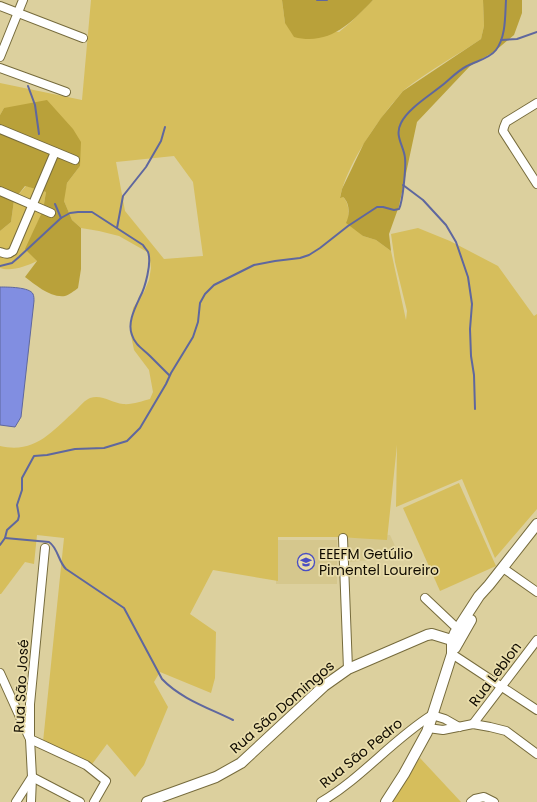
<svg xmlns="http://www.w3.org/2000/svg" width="537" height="802" font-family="Poppins,sans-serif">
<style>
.built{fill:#d5c78d}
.green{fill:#d6be5c;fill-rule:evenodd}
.forest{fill:#b9a13a}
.water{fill:#818ee1;stroke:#5f679e}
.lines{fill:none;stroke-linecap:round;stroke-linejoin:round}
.stream{stroke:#5f679e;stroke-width:2}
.minor-casing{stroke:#766b3c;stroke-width:10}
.major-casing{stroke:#766b3c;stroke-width:12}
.minor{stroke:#fff;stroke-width:8}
.major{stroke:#fff;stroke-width:10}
.labels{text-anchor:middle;stroke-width:3.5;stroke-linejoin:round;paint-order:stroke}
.poi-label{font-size:14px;fill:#100b00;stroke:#e9ddab;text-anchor:start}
.street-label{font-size:14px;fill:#100b00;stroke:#e9ddab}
</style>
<rect width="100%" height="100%" fill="#dcd09e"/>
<g class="built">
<path d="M 390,535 L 400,557 L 350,562 L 347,538 Z"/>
<rect x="276" y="540" width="61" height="44"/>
</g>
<g class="green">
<path d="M 91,0 L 282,0 L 285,23 L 339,32 L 351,22 L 373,0 L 483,0 L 484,26 L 481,39 C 456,56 428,71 404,90 C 400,94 396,100 392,104 C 372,129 347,166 340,197 L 343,197 C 349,203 349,212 348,220 L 363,236 L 376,240 L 391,251 L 406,320 L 407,311 L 395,262 L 391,234 L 418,228 L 450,241 L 498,266 L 534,316 L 537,314 L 537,509 L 495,558 L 462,479 L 396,507 L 397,445 L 387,540 L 338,537 L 278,537 L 278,581 L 213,570 L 190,614 L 216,632 L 215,678 L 211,693 L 160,672 L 154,682 L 168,707 L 144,765 L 135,777 L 107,744 L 90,767 L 43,742 L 64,538 L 37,535 L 34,564 L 25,562 L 1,594 L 0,594 L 0,446 C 36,454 52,431 76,410 C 80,406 85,400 90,398 C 102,394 112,403 123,404 C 132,405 142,401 150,399 L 153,392 L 149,370 L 134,350 L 130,331 L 133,308 L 144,292 L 149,280 L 151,268 L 149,253 L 119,236 L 99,231 L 81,228 L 72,220 L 64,201 L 64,195 L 67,183 L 80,166 L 4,108 L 0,115 L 0,83 L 82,100 ZM 174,156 L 193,182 L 203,256 L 164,259 L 125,211 L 116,162 Z"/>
<path d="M 26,186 L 46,192 L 43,210 L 26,249 L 37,261 C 27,266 11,272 0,268 L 0,231 L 11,222 L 14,200 Z"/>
<path d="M 459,483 L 496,566 L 440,591 L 403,508 Z"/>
<path d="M 420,758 L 461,802 L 389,802 Z"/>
</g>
<g class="forest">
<path d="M 282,0 L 373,0 C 351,23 329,46 294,37 L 285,23 Z"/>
<path d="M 483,0 L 522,0 L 522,13 L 514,35 L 495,51 L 470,66 L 417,122 L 399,206 L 389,234 L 391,251 L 376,240 L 363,236 L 346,223 C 350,215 350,203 343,197 L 340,198 L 342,189 L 364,143 L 381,118 L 403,91 L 481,39 L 484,26 Z"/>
<path d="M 47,100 L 73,129 L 81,142 L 80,166 L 67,183 L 64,201 L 72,220 L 81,228 L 81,269 L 78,288 C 74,291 69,295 65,296 C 50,298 36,285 25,277 L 37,261 L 25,249 L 43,210 L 46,192 L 25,186 L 14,200 L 11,222 L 0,231 L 0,115 L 4,108 Z"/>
</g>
<path class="water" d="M 0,287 C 7,287 30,287 33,294 C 34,296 34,299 34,301 L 21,417 L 15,427 L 0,425 Z"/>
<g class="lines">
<g class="stream">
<path d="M 317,0 L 327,0"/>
<path d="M 501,40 L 517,39 L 537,32"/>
<path d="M 28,86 L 35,105 L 39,134"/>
<path d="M 403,185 L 423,200 L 446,225 L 456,242 L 468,277 L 472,304 L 470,329 L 471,356 L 474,375 L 475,409"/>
<path d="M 55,204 L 61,218"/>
<path d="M 117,228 L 123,196 L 146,167 L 161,141 L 165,127"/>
<path d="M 0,266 L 12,263 L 19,257 L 61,218 L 70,213 L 78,212 L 92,212 L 143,245 C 144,247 147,250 148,252 C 152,263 145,288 140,297 C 135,308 127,323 132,335 C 135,345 143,349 150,356 C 156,362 163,369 169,375"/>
<path d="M 5,538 L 49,542 C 58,548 58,561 66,569 L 124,608 L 162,679 C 181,699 209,708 233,720"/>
<path d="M 0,545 L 5,538 L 7,530 L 18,520 L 19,516 L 17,505 L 22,490 L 22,478 L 34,456 L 47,455 L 75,449 L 104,448 L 127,441 L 140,428 L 166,384 L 171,373 L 193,337 L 198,322 L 200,303 L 205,294 L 214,285 L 254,265 L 275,261 L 300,258 L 309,255 L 320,248 L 348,226 L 377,207 L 383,207 L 394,210 L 399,209 C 403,201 406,167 405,158 C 404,146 394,136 401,123 C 408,108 432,94 445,83 C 452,77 459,70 467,66 C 476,61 489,59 496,50 C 506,37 505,16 506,0"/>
</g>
<g class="minor-casing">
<g id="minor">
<path d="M 0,6 L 83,38"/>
<path d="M 0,57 L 23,0"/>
<path d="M 0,68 L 66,92"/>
<path d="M 537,103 L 506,122 L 504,127 L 503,131 L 537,184"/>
<path d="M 0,129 L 75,160"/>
<path d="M 0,191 L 51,213"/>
<path d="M 0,252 C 6,254 8,255 13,251 L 55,152"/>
<path d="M 343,538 L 348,669"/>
<path d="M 503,568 L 537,592"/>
<path d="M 425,598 L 462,633"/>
<path d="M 452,654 L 537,710"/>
<path d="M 0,673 L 29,737"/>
<path d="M 473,724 L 537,640"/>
<path d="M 428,728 L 443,730 L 473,724 L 490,727 L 506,731 L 537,754"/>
<path d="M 30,739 L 86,765 L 106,781 L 94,802"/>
<path d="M 32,777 L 80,802"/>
<path d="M 16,802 L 32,777"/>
<path d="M 31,802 L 32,777 L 30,739 L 30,704 L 45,548"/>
<path d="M 321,802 C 362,778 392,740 432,715 L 445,719 L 459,727"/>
<path d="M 471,802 L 475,799 L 484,797 L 494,802"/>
</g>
</g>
<g class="major-casing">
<g id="major">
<path d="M 455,648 L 471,620"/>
<path d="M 147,802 L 216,777 L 241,763 L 324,686 L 348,669 L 427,635 L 432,634 L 458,642"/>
<path d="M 386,802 L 404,774 L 427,732 L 452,654 L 452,640 L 455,633 L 479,596 L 489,585 L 537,524"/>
</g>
</g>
<use href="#minor" class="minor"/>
<use href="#major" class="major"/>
</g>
<defs>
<g id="school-ring" transform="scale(0.9)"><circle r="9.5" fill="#e9ddab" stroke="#494ec3" stroke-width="1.5"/><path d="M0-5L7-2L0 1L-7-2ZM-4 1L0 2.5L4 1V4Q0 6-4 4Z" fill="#494ec3"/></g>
</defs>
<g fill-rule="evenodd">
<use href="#school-ring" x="306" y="562"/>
</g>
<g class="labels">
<g class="poi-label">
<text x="319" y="559">EEEFM Getúlio<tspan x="319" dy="16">Pimentel Loureiro</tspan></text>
</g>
<g class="street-label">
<text transform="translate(495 674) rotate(-53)" y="5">Rua Leblon</text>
<text transform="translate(21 686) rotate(-87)" y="5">Rua São José</text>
<text transform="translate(282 707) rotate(-41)" y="5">Rua São Domingos</text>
<text transform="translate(361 753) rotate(-39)" y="5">Rua São Pedro</text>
</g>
</g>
</svg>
